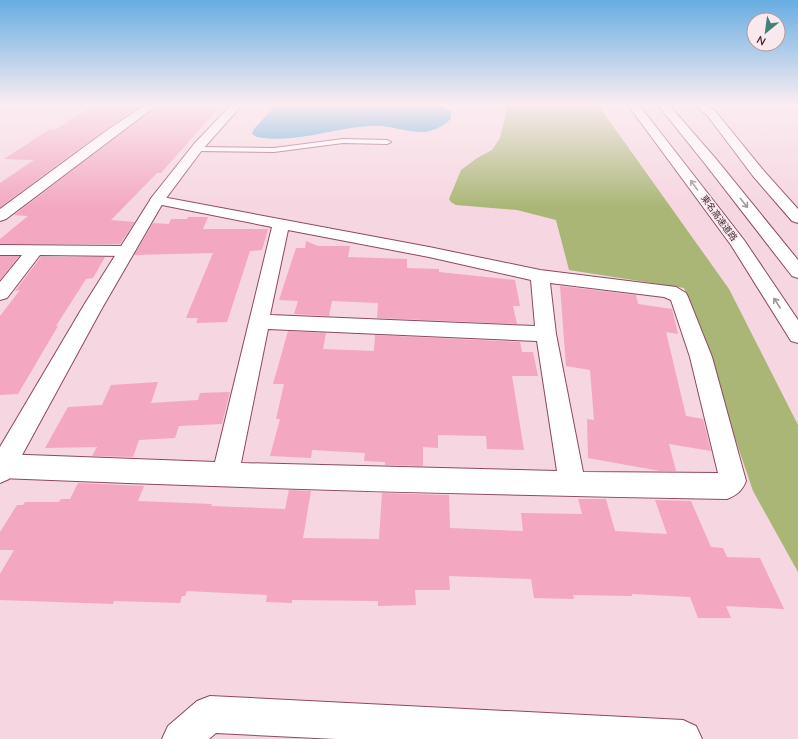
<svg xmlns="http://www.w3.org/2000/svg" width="798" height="739" font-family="Mulish,'Noto Sans JP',sans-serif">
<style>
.green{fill:#a9b675}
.water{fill:#46a2d8}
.building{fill:#f3a7c0}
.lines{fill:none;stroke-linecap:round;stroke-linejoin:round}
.service-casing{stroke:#8c4961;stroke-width:2}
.minor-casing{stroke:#8c4961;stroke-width:2}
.tertiary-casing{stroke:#8c4961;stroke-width:2}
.motorway-casing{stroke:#8c4961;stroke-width:2}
.service{fill:#fff;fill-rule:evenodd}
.minor{fill:#fff;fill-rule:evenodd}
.tertiary{fill:#fff;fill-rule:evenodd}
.motorway{fill:#fff;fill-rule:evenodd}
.oneway{stroke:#a29498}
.labels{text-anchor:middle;stroke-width:3;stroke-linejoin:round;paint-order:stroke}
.far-street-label{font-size:9px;fill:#462832;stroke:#f9e8ed}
</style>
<rect width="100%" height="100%" fill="#f6d6e0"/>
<path class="green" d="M 502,105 L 598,105 L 729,289 L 798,425 L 798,572 L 753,491 L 684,288 L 569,270 L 556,220 L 517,210 L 456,205 L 451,202 L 449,199 L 461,170 L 477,158 L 492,150 L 500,138 L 507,110 Z"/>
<path class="water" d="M 269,105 L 433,105 L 443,107 L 451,111 L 451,118 C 445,126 432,132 422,132 C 404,132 388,124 370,126 C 332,128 295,144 257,137 L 252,134 L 254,129 L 275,106 Z"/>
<g class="building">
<path d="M 93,105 L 142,105 L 109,127 L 0,207 L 0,183 L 34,160 L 4,159 L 50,129 L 55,130 Z"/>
<path d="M 158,105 L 221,105 L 161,173 L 157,173 L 111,220 L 135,222 L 120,244 L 0,244 L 0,239 L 28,216 L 14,215 Z"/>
<path d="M 188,217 L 208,217 L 203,229 L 268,229 L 262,250 L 250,251 L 227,322 L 196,323 L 198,318 L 186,318 L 213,253 L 134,255 L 153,223 L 169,224 L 171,219 L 187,219 Z"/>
<path d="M 306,241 L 318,246 L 350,246 L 348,257 L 407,259 L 407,268 L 439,269 L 439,272 L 515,280 L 520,306 L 513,306 L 517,324 L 377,318 L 378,303 L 332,301 L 329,316 L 294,314 L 298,301 L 279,300 L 296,248 L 305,248 Z"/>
<path d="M 0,256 L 19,256 L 0,280 Z"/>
<path d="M 41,257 L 105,257 L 93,278 L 86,279 L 56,326 L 58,326 L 18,394 L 0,395 L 0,316 L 20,290 L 15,291 Z"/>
<path d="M 560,286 L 636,295 L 638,304 L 672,309 L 678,334 L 666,332 L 686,416 L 703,419 L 711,451 L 669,444 L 676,471 L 660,471 L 588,458 L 587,419 L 594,420 L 590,370 L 566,366 Z"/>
<path d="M 288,331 L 326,333 L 323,349 L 374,351 L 375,335 L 520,342 L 522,352 L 533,352 L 538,376 L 512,376 L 524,450 L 487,449 L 486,436 L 438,435 L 438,448 L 423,447 L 423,466 L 385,465 L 385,462 L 364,461 L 365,453 L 312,450 L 311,458 L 270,456 L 280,419 L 276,419 L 284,384 L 273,384 Z"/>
<path d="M 158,382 L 151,403 L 198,400 L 200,393 L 230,392 L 222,424 L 179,426 L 175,438 L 139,440 L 133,457 L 92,456 L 97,447 L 45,448 L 68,407 L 102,405 L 111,385 Z"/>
<path d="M 78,483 L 144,486 L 138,501 L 212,504 L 211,506 L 285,509 L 289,490 L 311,491 L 303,538 L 379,539 L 382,493 L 449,495 L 450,528 L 523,531 L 521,513 L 582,514 L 578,499 L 606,499 L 615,531 L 667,534 L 655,500 L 691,501 L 711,547 L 723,548 L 727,557 L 760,558 L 784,609 L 726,606 L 731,618 L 698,618 L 690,597 L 632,594 L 632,596 L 573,595 L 574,599 L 534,598 L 531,579 L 449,576 L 450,590 L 415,590 L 416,605 L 378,606 L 378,601 L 292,600 L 292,603 L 266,602 L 267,595 L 187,591 L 185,596 L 182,596 L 180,603 L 114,601 L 113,604 L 0,600 L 0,574 L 14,550 L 0,550 L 0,532 L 17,505 L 23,505 L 25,502 L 59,502 L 61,499 L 70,499 Z"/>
</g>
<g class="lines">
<g class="service-casing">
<path id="service" d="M 343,139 L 387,140 L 391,142 L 387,144 L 343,143 L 274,152 L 196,151 L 192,149 L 196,147 L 274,148 Z"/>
</g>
<g class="minor-casing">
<g id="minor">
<path d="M 145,105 L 157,105 L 6,219 L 0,221 L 0,209 L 110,128 Z"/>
<path d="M 695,105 L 707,105 L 715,111 L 763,170 L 798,209 L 798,223 L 792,221 L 753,176 L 707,115 Z"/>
<path d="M 157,196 L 429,247 L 540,270 L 676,287 L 686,293 L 688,297 L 712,357 L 746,481 C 742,491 737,495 727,499 C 485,495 242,488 0,478 L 0,454 L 215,462 L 272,227 L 152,203 L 150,200 L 152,197 ZM 288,230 L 429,257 L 531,280 L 535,326 L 270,315 ZM 550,283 L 664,297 L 671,300 L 690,357 L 718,473 L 583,472 L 556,334 ZM 268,329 L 537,341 L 557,471 L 241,463 Z"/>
<path d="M 0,245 L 126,246 L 132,247 L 135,251 L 132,255 L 126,256 L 40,255 L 7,298 L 0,300 L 0,282 L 22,255 L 0,255 Z"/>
<path d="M 210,696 L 683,720 L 696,726 L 702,739 L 336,739 L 216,733 L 209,739 L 162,739 L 168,726 L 197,701 Z"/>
</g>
</g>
<g class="tertiary-casing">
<path id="tertiary" d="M 231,105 L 242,105 L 202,150 L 164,201 L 101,310 L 9,479 L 0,483 L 0,447 L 84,305 L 152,197 L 194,144 Z"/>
</g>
<g class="motorway-casing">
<g id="motorway">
<path d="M 628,105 L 639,105 L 744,240 L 798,320 L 798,343 L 791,341 L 731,245 Z"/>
<path d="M 658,105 L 669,105 L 716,159 L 798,260 L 798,278 L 792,276 L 706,165 Z"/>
</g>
</g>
<use href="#service" class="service"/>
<use href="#minor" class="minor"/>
<use href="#tertiary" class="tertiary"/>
<use href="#motorway" class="motorway"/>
</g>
<defs><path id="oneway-shaft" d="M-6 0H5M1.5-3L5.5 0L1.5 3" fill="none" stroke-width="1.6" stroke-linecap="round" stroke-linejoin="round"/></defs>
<g class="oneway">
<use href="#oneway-shaft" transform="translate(694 185) rotate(-126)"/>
<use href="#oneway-shaft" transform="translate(744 203) rotate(51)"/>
<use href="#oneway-shaft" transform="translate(777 303) rotate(-123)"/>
</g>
<linearGradient id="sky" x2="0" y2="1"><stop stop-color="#67ade2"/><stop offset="0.5" stop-color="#fbedf1"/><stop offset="1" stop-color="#fbedf1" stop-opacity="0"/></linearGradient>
<rect width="798" height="208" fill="url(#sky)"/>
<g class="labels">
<g class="far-street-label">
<text transform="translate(719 218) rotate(54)" y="3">東名高速道路</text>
</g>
</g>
<g transform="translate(766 32) rotate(209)"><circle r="19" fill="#f9e8ed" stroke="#b19ba2"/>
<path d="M0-3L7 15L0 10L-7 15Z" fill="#408274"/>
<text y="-6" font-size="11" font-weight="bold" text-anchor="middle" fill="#462832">N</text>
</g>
</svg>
